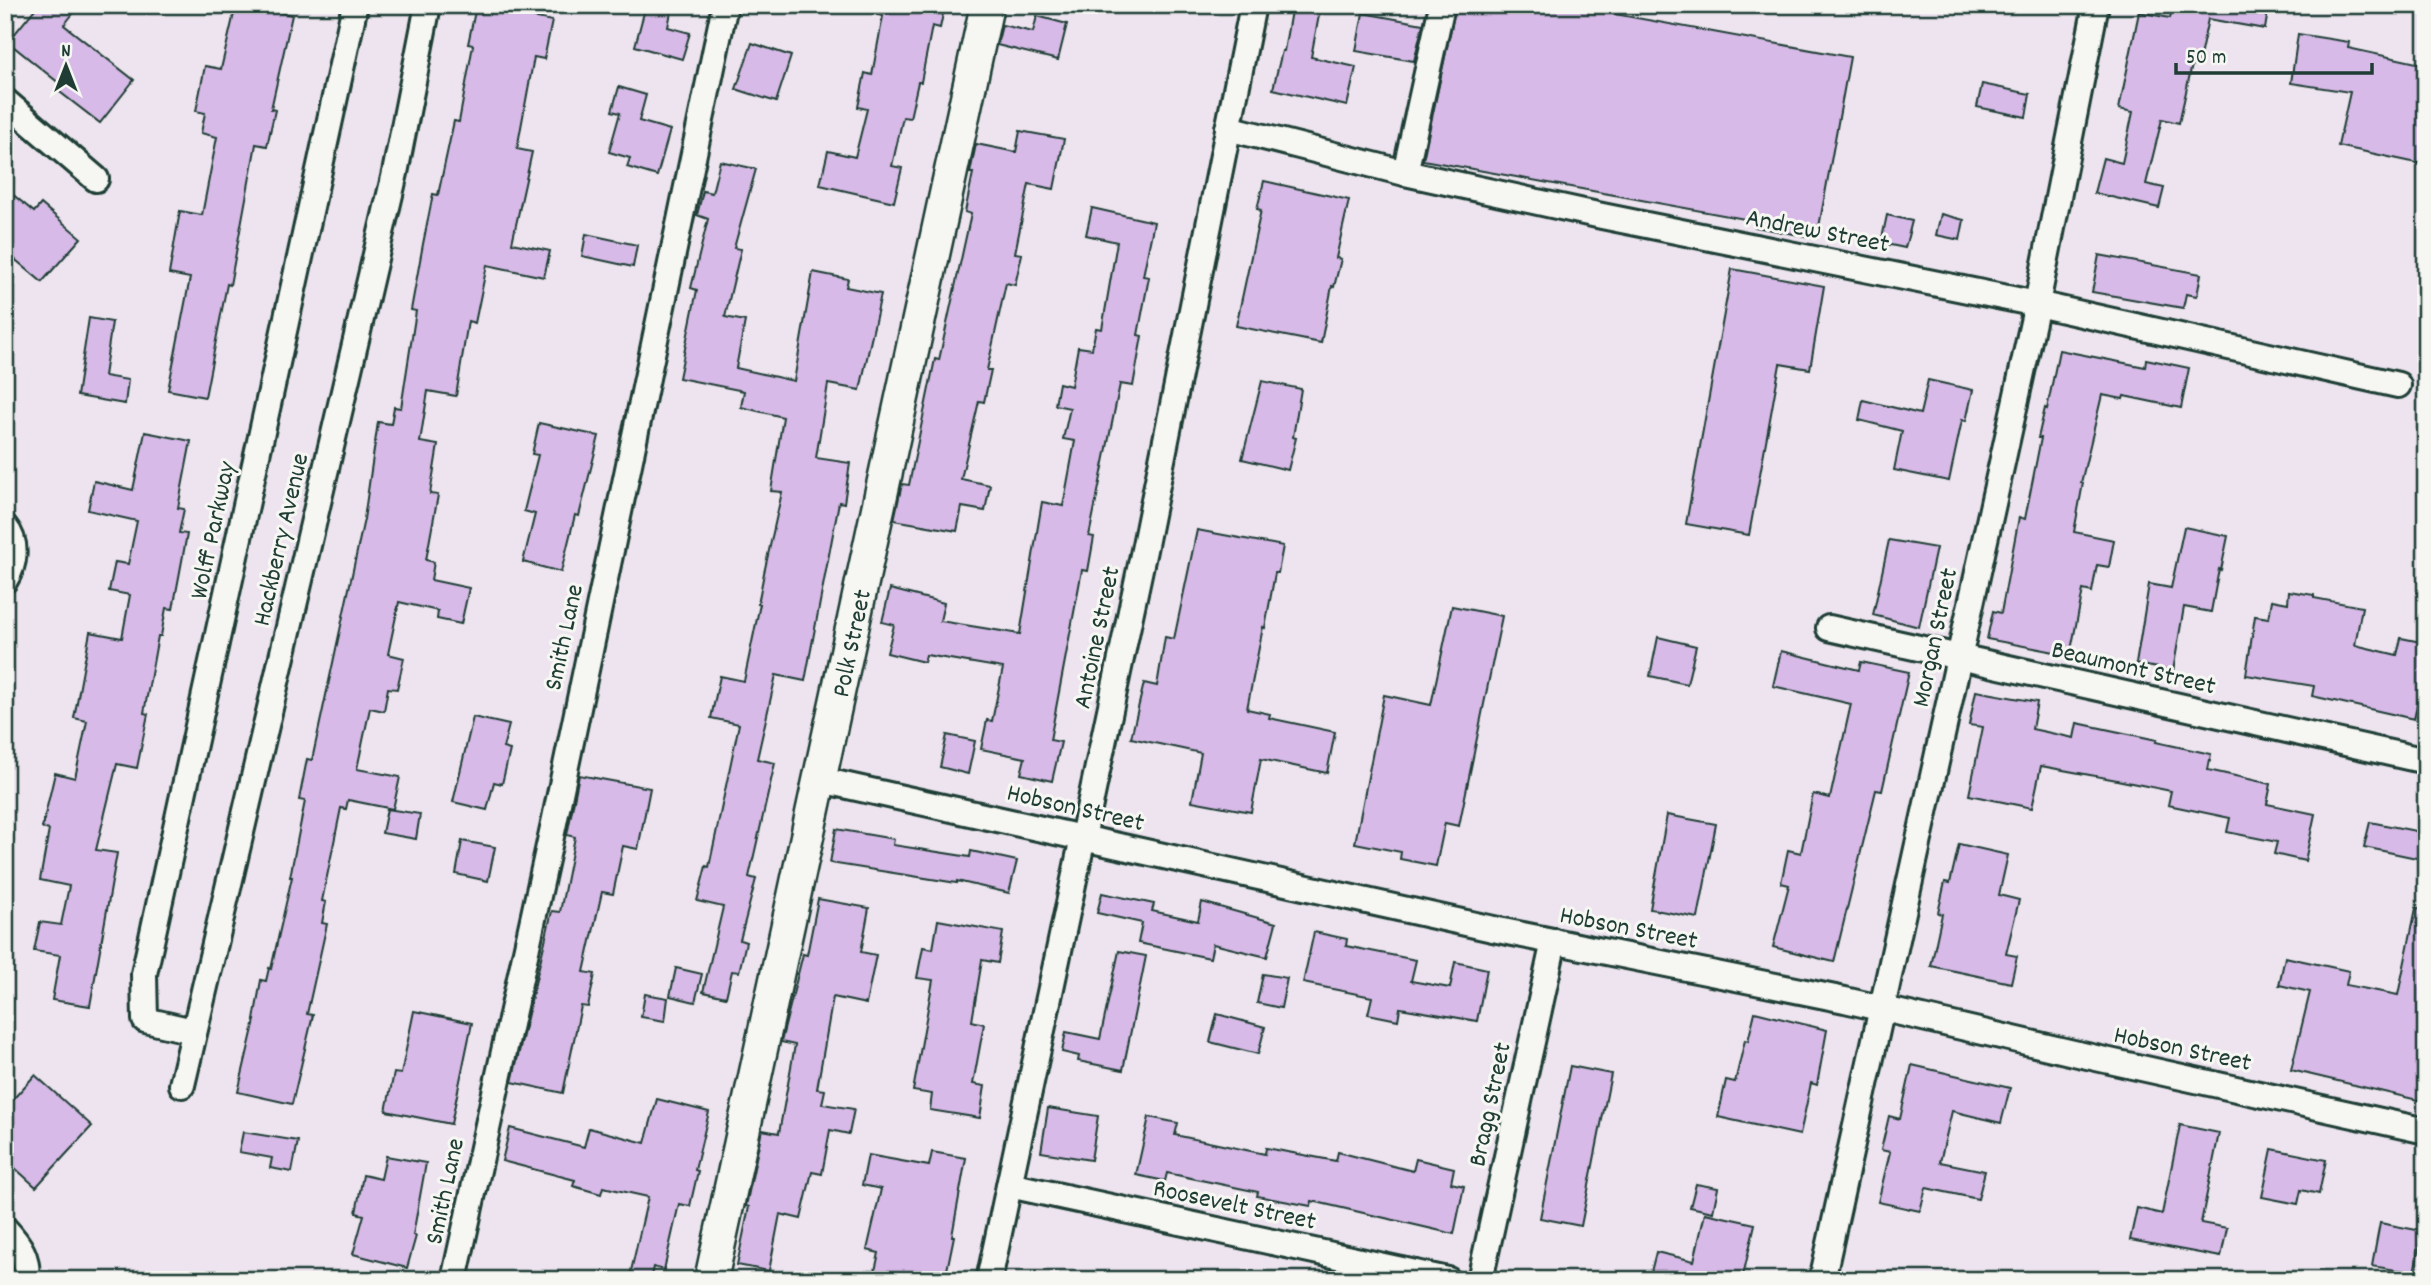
<svg xmlns="http://www.w3.org/2000/svg" width="2431" height="1285" font-family="Dekko,sans-serif">
<style>
.building{fill:#d7bae7;stroke:#1f3d34;stroke-width:2}
.lines{fill:none;stroke-linecap:round;stroke-linejoin:round}
.minor-casing{stroke:#1f3d34;stroke-width:30}
.tertiary-casing{stroke:#1f3d34;stroke-width:37}
.minor{stroke:#f6f6f2;stroke-width:24}
.tertiary{stroke:#f6f6f2;stroke-width:32}
.labels{text-anchor:middle;stroke-width:6;stroke-linejoin:round;paint-order:stroke}
.street-label{font-size:26px;fill:#1f3d34;stroke:#f6f6f2}
</style>
<rect width="100%" height="100%" fill="#ede4ef"/>
<filter id="ink" filterUnits="userSpaceOnUse"><feTurbulence type="fractalNoise" baseFrequency=".0143" numOctaves="2"/><feDisplacementMap in="SourceGraphic" scale="14" xChannelSelector="R" yChannelSelector="G"/><feConvolveMatrix kernelMatrix="1 2 1 2 8 2 1 2 1" color-interpolation-filters="sRGB"/></filter>
<g filter="url(#ink)">
<g class="building">
<path d="M 38,5 L 80,5 L 64,25 L 134,80 L 100,123 L 56,89 L 60,84 L 8,42 Z"/>
<path d="M 236,5 L 247,5 L 292,15 L 271,109 L 275,110 L 267,146 L 256,144 L 230,285 L 227,284 L 205,397 L 168,390 L 190,278 L 169,274 L 180,211 L 202,215 L 217,137 L 201,133 L 205,113 L 196,111 L 205,66 L 221,69 Z"/>
<path d="M 483,5 L 519,5 L 517,14 L 552,21 L 544,59 L 534,57 L 517,149 L 532,152 L 512,243 L 550,251 L 544,277 L 487,265 L 475,323 L 468,321 L 456,396 L 428,391 L 420,442 L 438,445 L 430,494 L 438,495 L 426,560 L 434,562 L 431,580 L 469,588 L 461,624 L 437,619 L 438,611 L 399,602 L 388,654 L 404,658 L 397,689 L 388,688 L 384,711 L 370,708 L 357,769 L 400,777 L 393,809 L 348,800 L 346,809 L 341,808 L 322,901 L 326,902 L 322,923 L 327,924 L 307,1014 L 313,1015 L 292,1104 L 238,1092 L 255,1020 L 254,1020 L 261,980 L 266,981 L 269,968 L 271,969 L 292,877 L 290,877 L 305,801 L 299,800 L 307,759 L 312,760 L 364,519 L 378,422 L 391,424 L 394,407 L 401,408 L 416,311 L 411,310 L 423,244 L 433,194 L 438,195 L 454,121 L 459,122 L 473,45 L 468,44 L 475,11 L 482,12 Z"/>
<path d="M 646,5 L 671,12 L 668,27 L 690,33 L 682,59 L 635,46 Z"/>
<path d="M 878,5 L 945,5 L 940,28 L 932,26 L 921,82 L 918,82 L 910,118 L 903,117 L 892,166 L 902,168 L 894,202 L 820,185 L 828,151 L 855,157 L 867,109 L 858,107 L 865,73 L 872,75 L 883,16 L 877,15 Z"/>
<path d="M 1292,5 L 1321,5 L 1311,57 L 1356,67 L 1347,106 L 1273,89 L 1282,51 L 1284,51 Z"/>
<path d="M 1456,5 L 1582,5 L 1582,8 L 1850,57 L 1817,238 L 1755,227 L 1756,221 L 1423,160 Z"/>
<path d="M 2173,5 L 2269,5 L 2265,29 L 2208,19 L 2198,66 L 2192,65 L 2179,123 L 2162,119 L 2146,184 L 2164,188 L 2159,208 L 2094,193 L 2103,158 L 2122,163 L 2133,112 L 2119,109 L 2139,12 L 2170,18 Z"/>
<path d="M 1363,13 L 1423,24 L 1414,61 L 1356,51 Z"/>
<path d="M 1037,16 L 1067,24 L 1058,60 L 997,45 L 1002,25 L 1033,32 Z"/>
<path d="M 2298,34 L 2349,42 L 2348,48 L 2426,65 L 2426,165 L 2338,146 L 2350,92 L 2291,83 Z"/>
<path d="M 752,43 L 791,56 L 776,102 L 736,89 Z"/>
<path d="M 1982,84 L 2030,94 L 2026,117 L 1977,107 Z"/>
<path d="M 619,87 L 646,95 L 639,121 L 670,130 L 657,176 L 627,167 L 630,158 L 609,152 L 620,113 L 612,111 Z"/>
<path d="M 1020,131 L 1064,139 L 1054,189 L 1029,184 L 1015,253 L 1022,254 L 1015,285 L 1006,283 L 987,370 L 991,370 L 984,402 L 979,401 L 961,479 L 990,485 L 985,511 L 962,507 L 957,531 L 894,520 L 902,484 L 909,485 L 935,359 L 939,360 L 971,214 L 965,212 L 973,173 L 970,173 L 976,144 L 1016,152 Z"/>
<path d="M 720,161 L 756,169 L 734,248 L 741,249 L 725,317 L 745,321 L 736,368 L 794,381 L 813,272 L 848,279 L 846,287 L 881,294 L 860,390 L 828,384 L 816,458 L 850,463 L 844,503 L 839,502 L 805,681 L 776,675 L 757,759 L 775,763 L 749,877 L 756,879 L 740,940 L 746,942 L 739,972 L 732,971 L 726,997 L 703,992 L 723,907 L 697,901 L 706,866 L 709,867 L 739,724 L 711,718 L 720,676 L 744,681 L 760,604 L 758,604 L 764,573 L 782,492 L 771,491 L 783,417 L 741,407 L 744,391 L 679,378 L 697,290 L 691,288 L 708,219 L 697,215 L 703,191 L 712,193 Z"/>
<path d="M 1264,181 L 1349,200 L 1336,258 L 1341,259 L 1334,287 L 1332,286 L 1321,343 L 1236,326 L 1261,210 L 1257,209 Z"/>
<path d="M 5,188 L 34,212 L 41,204 L 81,238 L 42,282 L 5,251 Z"/>
<path d="M 1092,208 L 1154,222 L 1143,276 L 1149,277 L 1138,335 L 1142,336 L 1133,386 L 1120,384 L 1089,536 L 1094,537 L 1088,571 L 1082,570 L 1050,740 L 1061,742 L 1052,781 L 1021,774 L 1025,758 L 981,749 L 987,720 L 992,721 L 1003,668 L 926,655 L 924,662 L 887,653 L 894,625 L 882,622 L 890,589 L 944,603 L 940,621 L 1020,634 L 1042,502 L 1063,506 L 1075,441 L 1063,439 L 1070,408 L 1055,405 L 1059,383 L 1071,386 L 1078,347 L 1092,349 L 1096,328 L 1102,329 L 1117,242 L 1086,235 Z"/>
<path d="M 1941,214 L 1964,220 L 1960,240 L 1936,235 Z"/>
<path d="M 1887,215 L 1912,221 L 1905,248 L 1881,243 Z"/>
<path d="M 586,234 L 637,245 L 633,267 L 582,256 Z"/>
<path d="M 2099,255 L 2201,274 L 2197,296 L 2186,294 L 2183,308 L 2092,292 Z"/>
<path d="M 1732,269 L 1824,286 L 1810,369 L 1780,364 L 1749,535 L 1686,524 Z"/>
<path d="M 89,318 L 112,322 L 104,376 L 128,380 L 125,404 L 77,396 Z"/>
<path d="M 2059,350 L 2145,367 L 2146,359 L 2189,368 L 2181,408 L 2124,396 L 2123,399 L 2102,395 L 2081,483 L 2083,483 L 2074,532 L 2114,540 L 2109,567 L 2097,565 L 2092,592 L 2083,590 L 2070,655 L 1987,639 L 1993,611 L 2001,613 L 2019,517 L 2025,519 L 2041,438 L 2038,438 L 2045,408 L 2047,409 Z"/>
<path d="M 1928,380 L 1973,390 L 1966,421 L 1962,420 L 1949,481 L 1894,470 L 1902,431 L 1859,420 L 1863,400 L 1920,414 Z"/>
<path d="M 1262,381 L 1301,389 L 1293,437 L 1296,438 L 1288,470 L 1242,459 Z"/>
<path d="M 539,423 L 599,436 L 579,516 L 575,515 L 561,572 L 523,562 L 535,514 L 524,511 L 538,455 L 532,454 Z"/>
<path d="M 145,432 L 191,441 L 178,508 L 184,509 L 179,533 L 187,534 L 173,609 L 166,608 L 161,636 L 158,636 L 144,713 L 148,714 L 137,768 L 117,764 L 96,850 L 117,853 L 90,1006 L 52,1000 L 60,955 L 34,951 L 40,922 L 61,925 L 69,886 L 40,880 L 49,830 L 42,828 L 55,773 L 75,778 L 87,721 L 74,718 L 90,632 L 122,638 L 130,595 L 109,591 L 115,562 L 128,564 L 137,521 L 88,510 L 94,481 L 133,490 Z"/>
<path d="M 2184,527 L 2228,536 L 2221,570 L 2219,569 L 2211,612 L 2184,607 L 2173,671 L 2136,664 L 2149,584 L 2171,588 Z"/>
<path d="M 1197,530 L 1283,546 L 1278,573 L 1275,573 L 1265,628 L 1263,627 L 1247,709 L 1270,714 L 1269,718 L 1335,732 L 1327,773 L 1261,759 L 1251,812 L 1192,801 L 1201,753 L 1131,738 L 1144,683 L 1157,686 L 1165,637 L 1174,639 Z"/>
<path d="M 1889,540 L 1936,548 L 1919,627 L 1873,615 Z"/>
<path d="M 2289,591 L 2314,595 L 2314,598 L 2362,607 L 2355,645 L 2397,655 L 2401,638 L 2426,643 L 2426,667 L 2414,719 L 2312,696 L 2314,686 L 2246,675 L 2255,616 L 2269,618 L 2272,600 L 2288,603 Z"/>
<path d="M 1452,606 L 1502,616 L 1459,826 L 1445,823 L 1436,866 L 1400,859 L 1401,852 L 1355,843 L 1384,695 L 1431,705 Z"/>
<path d="M 1658,637 L 1696,646 L 1687,684 L 1650,676 Z"/>
<path d="M 1781,651 L 1859,670 L 1861,662 L 1909,672 L 1882,791 L 1876,790 L 1834,962 L 1773,947 L 1789,885 L 1781,883 L 1788,850 L 1801,853 L 1813,794 L 1830,798 L 1851,704 L 1773,686 Z"/>
<path d="M 1976,691 L 2037,702 L 2032,729 L 2074,738 L 2077,723 L 2157,740 L 2156,742 L 2211,754 L 2208,770 L 2271,784 L 2267,804 L 2315,814 L 2305,861 L 2274,854 L 2277,842 L 2227,832 L 2230,818 L 2168,805 L 2171,791 L 2117,780 L 2041,766 L 2032,808 L 1969,795 L 1983,727 L 1969,725 Z"/>
<path d="M 473,717 L 509,725 L 503,748 L 510,750 L 502,784 L 494,782 L 487,810 L 453,802 Z"/>
<path d="M 947,735 L 975,741 L 968,774 L 940,767 Z"/>
<path d="M 579,775 L 650,788 L 638,849 L 623,846 L 613,894 L 602,892 L 584,972 L 595,974 L 588,1007 L 581,1006 L 563,1093 L 512,1082 L 552,911 L 560,912 L 575,837 L 567,835 Z"/>
<path d="M 387,809 L 420,814 L 416,839 L 382,833 Z"/>
<path d="M 1667,815 L 1716,824 L 1698,918 L 1650,909 Z"/>
<path d="M 2370,822 L 2426,833 L 2426,860 L 2364,847 Z"/>
<path d="M 836,829 L 894,839 L 893,845 L 970,857 L 971,851 L 1017,861 L 1009,893 L 957,881 L 957,883 L 830,863 Z"/>
<path d="M 462,841 L 495,847 L 488,881 L 456,874 Z"/>
<path d="M 1959,844 L 2008,855 L 1999,895 L 2019,900 L 2006,954 L 2017,956 L 2011,983 L 1931,966 L 1942,914 L 1938,913 L 1945,882 L 1950,883 Z"/>
<path d="M 1102,893 L 1154,904 L 1152,911 L 1198,921 L 1202,902 L 1276,923 L 1267,957 L 1213,944 L 1210,958 L 1138,943 L 1142,923 L 1097,913 Z"/>
<path d="M 818,899 L 869,908 L 861,952 L 876,955 L 866,1004 L 833,997 L 817,1089 L 825,1090 L 822,1104 L 854,1109 L 849,1134 L 830,1130 L 822,1174 L 812,1172 L 801,1219 L 780,1214 L 769,1271 L 737,1265 L 749,1207 L 746,1206 L 762,1130 L 779,1133 L 795,1045 L 781,1042 L 803,954 L 807,955 Z"/>
<path d="M 2416,908 L 2426,909 L 2426,1102 L 2291,1070 L 2310,992 L 2279,985 L 2285,957 L 2349,971 L 2346,985 L 2398,995 Z"/>
<path d="M 938,920 L 1003,932 L 998,963 L 982,960 L 972,1021 L 984,1024 L 973,1084 L 985,1086 L 980,1118 L 930,1110 L 932,1094 L 913,1091 L 933,980 L 917,978 L 923,947 L 933,949 Z"/>
<path d="M 1314,932 L 1347,939 L 1346,946 L 1416,960 L 1411,981 L 1450,988 L 1455,962 L 1487,969 L 1477,1021 L 1400,1008 L 1398,1020 L 1368,1014 L 1372,997 L 1303,983 Z"/>
<path d="M 1119,951 L 1146,956 L 1123,1070 L 1078,1061 L 1079,1056 L 1062,1052 L 1066,1032 L 1100,1039 Z"/>
<path d="M 676,968 L 702,974 L 695,1002 L 670,996 Z"/>
<path d="M 1263,974 L 1287,978 L 1281,1008 L 1257,1003 Z"/>
<path d="M 645,994 L 668,998 L 665,1021 L 641,1017 Z"/>
<path d="M 414,1011 L 472,1023 L 451,1124 L 386,1111 L 394,1073 L 401,1074 Z"/>
<path d="M 1755,1012 L 1827,1030 L 1817,1085 L 1811,1083 L 1800,1135 L 1718,1117 L 1726,1080 L 1735,1082 L 1745,1040 L 1748,1041 Z"/>
<path d="M 1217,1014 L 1265,1027 L 1258,1054 L 1210,1042 Z"/>
<path d="M 1912,1065 L 2010,1088 L 2001,1123 L 1952,1111 L 1940,1162 L 1985,1171 L 1978,1199 L 1926,1188 L 1920,1211 L 1878,1202 L 1890,1152 L 1881,1150 L 1889,1116 L 1900,1119 Z"/>
<path d="M 1570,1066 L 1611,1074 L 1581,1226 L 1540,1218 Z"/>
<path d="M 35,1075 L 92,1126 L 36,1187 L 5,1159 L 5,1108 Z"/>
<path d="M 657,1099 L 709,1112 L 695,1170 L 698,1171 L 690,1206 L 679,1204 L 664,1270 L 653,1267 L 650,1280 L 629,1280 L 648,1197 L 603,1187 L 601,1194 L 573,1186 L 575,1180 L 502,1161 L 510,1128 L 584,1147 L 589,1128 L 645,1143 Z"/>
<path d="M 1048,1108 L 1098,1116 L 1091,1160 L 1041,1152 Z"/>
<path d="M 1149,1117 L 1178,1123 L 1175,1135 L 1265,1154 L 1266,1148 L 1336,1161 L 1338,1152 L 1413,1171 L 1416,1159 L 1454,1168 L 1451,1183 L 1464,1186 L 1454,1234 L 1312,1201 L 1311,1206 L 1257,1196 L 1258,1192 L 1167,1173 L 1165,1181 L 1136,1175 Z"/>
<path d="M 2180,1125 L 2219,1133 L 2201,1223 L 2227,1228 L 2221,1257 L 2130,1240 L 2137,1208 L 2162,1214 Z"/>
<path d="M 243,1132 L 298,1141 L 292,1172 L 270,1168 L 272,1158 L 239,1152 Z"/>
<path d="M 2272,1149 L 2326,1160 L 2319,1194 L 2301,1190 L 2298,1204 L 2262,1197 Z"/>
<path d="M 932,1152 L 966,1158 L 952,1236 L 954,1236 L 945,1280 L 873,1280 L 879,1253 L 867,1250 L 881,1189 L 862,1185 L 868,1155 L 929,1166 Z"/>
<path d="M 386,1156 L 426,1163 L 413,1235 L 416,1236 L 407,1268 L 353,1254 L 364,1215 L 356,1213 L 363,1175 L 381,1179 Z"/>
<path d="M 1696,1184 L 1718,1188 L 1713,1212 L 1690,1207 Z"/>
<path d="M 1705,1213 L 1755,1224 L 1742,1280 L 1649,1280 L 1656,1252 L 1694,1261 Z"/>
<path d="M 2380,1223 L 2422,1231 L 2414,1273 L 2372,1266 Z"/>
</g>
<g class="lines">
<g class="minor-casing">
<g id="minor">
<path d="M 5,101 L 96,179"/>
<path d="M 1228,128 L 1405,173 L 1602,216 L 2037,304 L 2398,385"/>
<path d="M 1405,173 L 1442,5"/>
<path d="M 5,527 C 18,543 15,564 5,580"/>
<path d="M 1829,628 L 2426,761"/>
<path d="M 821,780 L 1493,929 L 1845,1000 L 2078,1054 L 2426,1131"/>
<path d="M 193,1031 L 145,1020 L 144,974 L 355,5"/>
<path d="M 182,1085 L 395,173 L 428,5"/>
<path d="M 1009,1185 L 1448,1280"/>
<path d="M 5,1229 C 20,1245 29,1258 26,1280"/>
<path d="M 454,1280 L 554,823 L 725,5"/>
<path d="M 989,1280 L 1144,550 L 1253,5"/>
<path d="M 1480,1280 L 1554,941"/>
<path d="M 1822,1280 L 2037,304 L 2096,5"/>
</g>
</g>
<g class="tertiary-casing">
<path id="tertiary" d="M 711,1280 L 987,5"/>
</g>
<use href="#minor" class="minor"/>
<use href="#tertiary" class="tertiary"/>
</g>
</g>
<g class="labels">
<g class="street-label">
<text transform="translate(1818 229) rotate(11)" y="9">Andrew Street</text>
<text transform="translate(211 530) rotate(-78)" y="9">Wolff Parkway</text>
<text transform="translate(279 539) rotate(-77)" y="9">Hackberry Avenue</text>
<text transform="translate(562 637) rotate(-78)" y="9">Smith Lane</text>
<text transform="translate(1095 637) rotate(-78)" y="9">Antoine Street</text>
<text transform="translate(1933 637) rotate(-78)" y="9">Morgan Street</text>
<text transform="translate(850 643) rotate(-78)" y="9">Polk Street</text>
<text transform="translate(2134 666) rotate(13)" y="9">Beaumont Street</text>
<text transform="translate(1076 806) rotate(13)" y="9">Hobson Street</text>
<text transform="translate(1629 926) rotate(11)" y="9">Hobson Street</text>
<text transform="translate(2183 1047) rotate(12)" y="9">Hobson Street</text>
<text transform="translate(1488 1104) rotate(-78)" y="9">Bragg Street</text>
<text transform="translate(443 1191) rotate(-78)" y="9">Smith Lane</text>
<text transform="translate(1235 1203) rotate(12)" y="9">Roosevelt Street</text>
</g>
</g>
<rect width="2431" height="1285" fill="none" stroke="#f6f6f2" stroke-width="28"/>
<rect x="14" y="14" width="2403" height="1257" fill="none" stroke="#1f3d34" stroke-width="2.5" filter="url(#ink)"/>
<g transform="translate(66 66)" stroke="#f6f6f2" stroke-width="5" paint-order="stroke">
<path d="M0-5L12 26L0 18L-12 26Z" fill="#1f3d34"/>
<text y="-10" font-size="19" font-weight="bold" text-anchor="middle" fill="#1f3d34">N</text>
</g>
<path d="M2176 63v10h196v-10" fill="none" stroke="#1f3d34" stroke-width="3.5"/>
<text x="2186" y="63" font-size="21" fill="#1f3d34" stroke="#f6f6f2" stroke-width="5" paint-order="stroke">50 m</text>
</svg>
